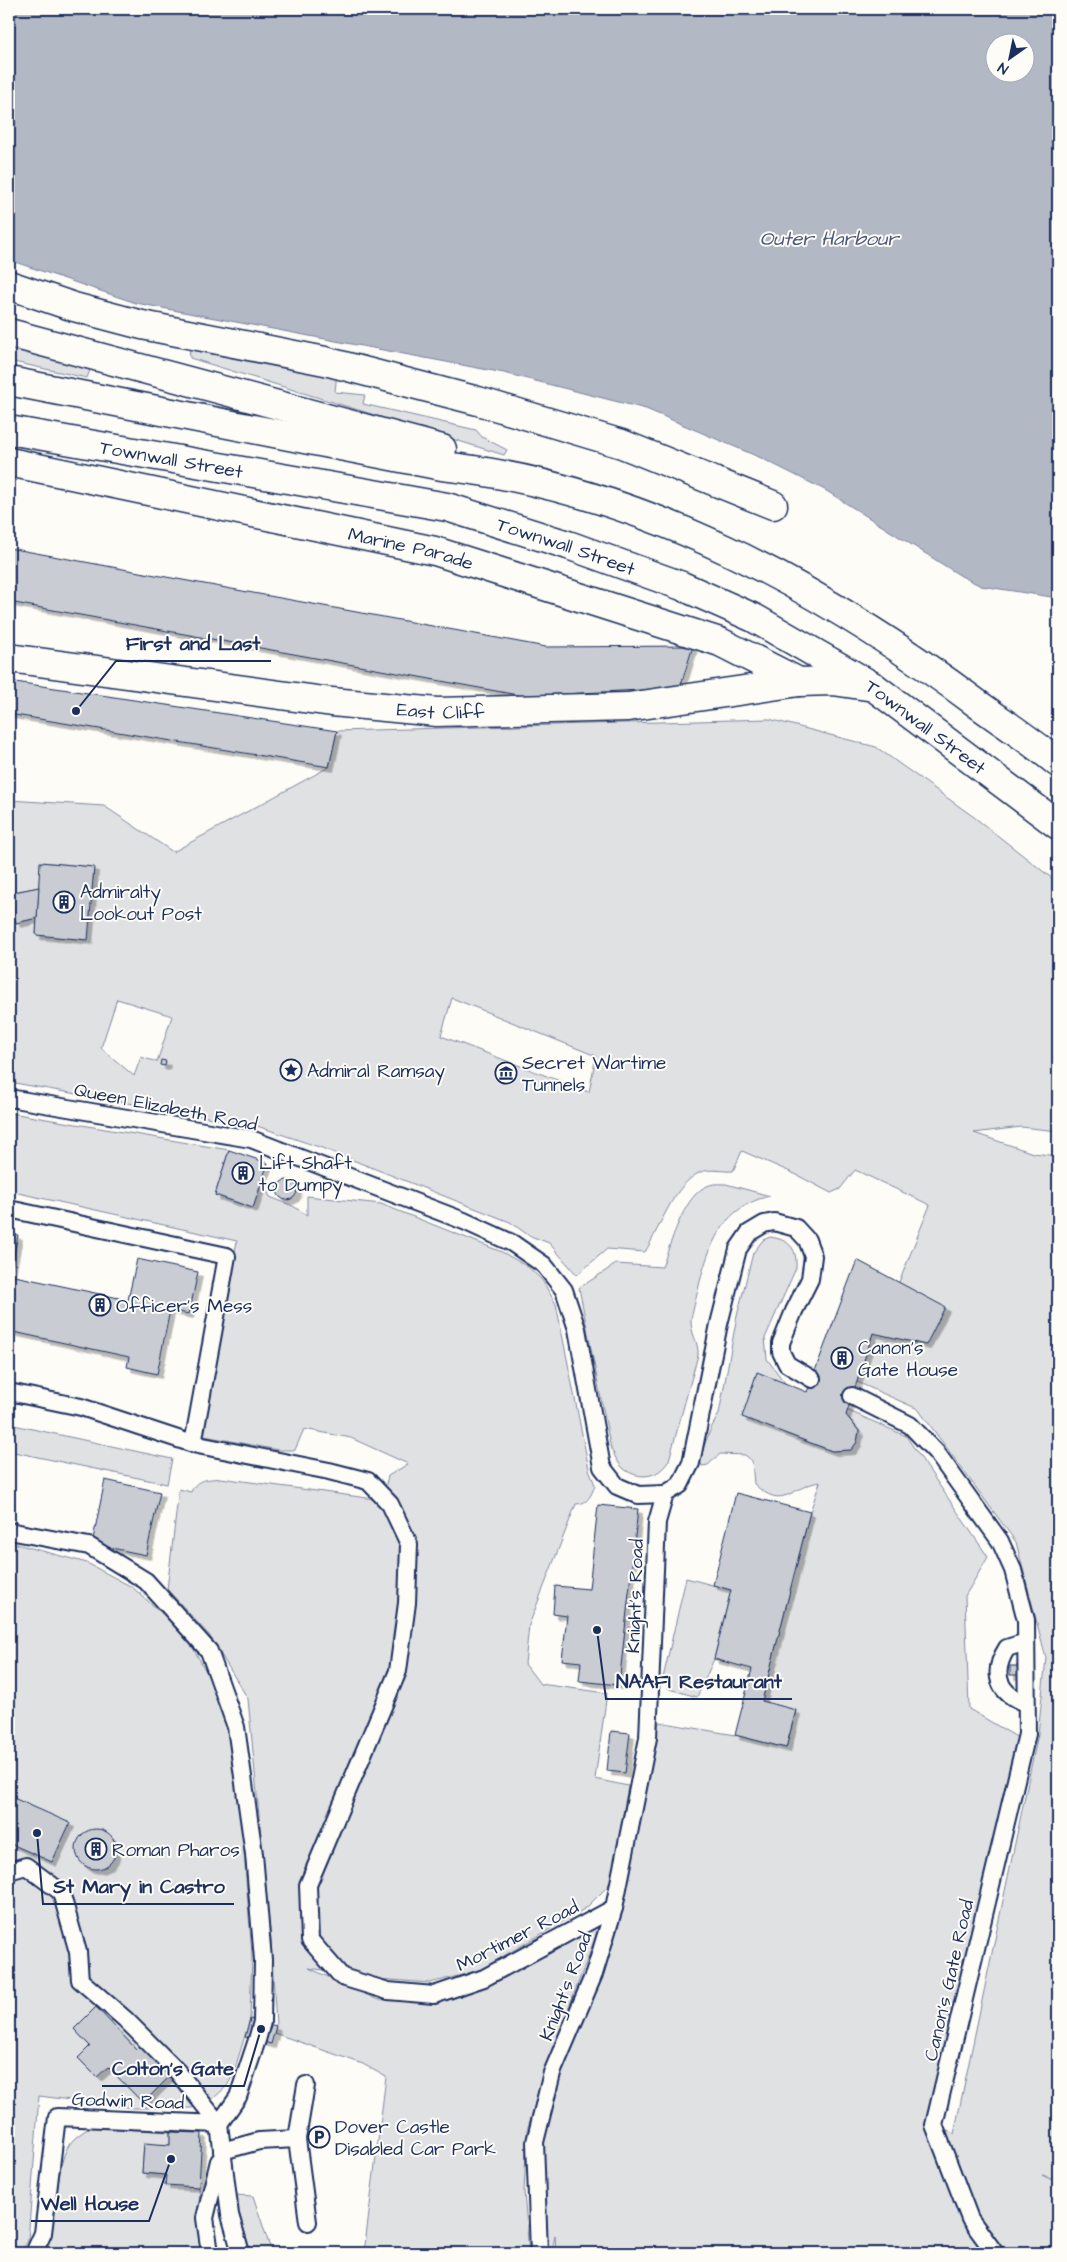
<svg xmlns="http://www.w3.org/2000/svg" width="1067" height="2262" font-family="'Architects Daughter',sans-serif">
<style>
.green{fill:#e0e1e3;stroke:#7e88a0;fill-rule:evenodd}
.water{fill:#b3b8c5;stroke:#76819c;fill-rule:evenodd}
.building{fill:#c9ccd3;stroke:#1b2f5e;filter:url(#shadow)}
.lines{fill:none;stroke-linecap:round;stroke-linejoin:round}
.lane-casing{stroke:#1b2f5e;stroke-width:20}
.street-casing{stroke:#1b2f5e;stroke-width:31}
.highway-casing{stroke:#1b2f5e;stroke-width:31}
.lane{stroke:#fdfcf7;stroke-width:16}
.street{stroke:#fdfcf7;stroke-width:28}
.highway{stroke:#fdfcf7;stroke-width:28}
.labels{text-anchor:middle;stroke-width:4;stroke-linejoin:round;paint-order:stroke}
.street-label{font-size:19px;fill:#1b2f5e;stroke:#fdfcf7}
.poi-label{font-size:19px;fill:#1b2f5e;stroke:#fdfcf7;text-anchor:start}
.water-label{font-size:20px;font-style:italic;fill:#49587d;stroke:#fdfcf7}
.leader{fill:none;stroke:#1b2f5e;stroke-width:2}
.callout-dot{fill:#1b2f5e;stroke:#fdfcf7;stroke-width:2}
.callout-label{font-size:20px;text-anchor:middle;font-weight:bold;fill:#1b2f5e;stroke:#fdfcf7;stroke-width:4;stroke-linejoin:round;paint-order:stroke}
</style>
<defs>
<filter id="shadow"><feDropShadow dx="4.5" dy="4.5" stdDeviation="0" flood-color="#0004"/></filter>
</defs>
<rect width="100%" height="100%" fill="#fdfcf7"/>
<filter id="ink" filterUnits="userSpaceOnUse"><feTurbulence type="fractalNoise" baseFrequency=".02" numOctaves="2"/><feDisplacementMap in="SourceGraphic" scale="10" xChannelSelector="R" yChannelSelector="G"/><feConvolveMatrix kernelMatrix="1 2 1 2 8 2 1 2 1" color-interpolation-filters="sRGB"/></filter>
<g filter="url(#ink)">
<g class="green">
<path d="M 189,345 L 337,372 L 335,392 L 365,395 L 363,404 L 476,430 L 482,437 L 507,450 L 504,455 L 190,358 Z"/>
<path d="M 9,346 L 90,370 L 87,378 L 9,361 Z"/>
<path d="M 769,719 L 876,747 L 974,817 L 1058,883 L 1058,1131 L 1021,1127 L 974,1133 L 1033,1153 L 1058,1156 L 1058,2180 L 1042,2175 L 1058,2183 L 1058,2253 L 556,2253 L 555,2235 L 552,2253 L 550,2253 L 539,2181 L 540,2146 L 556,2074 L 621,1911 L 659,1722 L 735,1735 L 786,1748 L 796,1711 L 762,1701 L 810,1512 L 820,1482 C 791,1486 784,1512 754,1484 L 752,1461 L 745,1455 L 720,1454 L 708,1465 L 702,1466 L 699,1459 L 711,1428 L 719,1414 L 737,1316 L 753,1253 L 763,1240 L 770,1237 C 790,1240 797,1248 796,1268 L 765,1338 L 767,1359 L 785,1383 L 785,1433 L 832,1451 L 851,1450 L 857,1442 L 859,1431 L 846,1415 L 847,1410 L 906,1436 L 988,1557 L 965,1596 L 969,1709 L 1025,1742 L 934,2125 L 954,2134 L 1038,1734 L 1046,1658 L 1016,1542 L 918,1409 L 857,1382 L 873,1333 L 900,1280 L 930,1205 L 855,1170 L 840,1189 L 831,1193 L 795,1174 L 742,1151 L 733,1171 C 724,1172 710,1168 701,1172 C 674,1183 660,1228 645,1252 L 607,1249 L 577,1275 L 549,1243 L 528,1235 L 510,1222 L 322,1148 L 257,1126 L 9,1082 L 9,800 L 104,806 L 173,852 L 329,767 L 337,731 ZM 41,862 L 94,867 L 87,940 L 36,935 L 37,918 L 16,923 L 9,893 L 39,887 ZM 452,998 L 596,1056 L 589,1092 L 441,1036 ZM 117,999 L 172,1016 L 157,1062 L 141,1057 L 134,1076 L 101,1048 Z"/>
<path d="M 11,1113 L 229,1150 L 215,1195 L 253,1208 L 261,1184 L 265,1186 L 270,1197 L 293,1206 L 307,1215 L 307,1196 L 381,1204 L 502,1252 L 528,1267 L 542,1280 L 556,1304 L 589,1469 L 595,1485 C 591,1496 588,1504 576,1504 L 529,1625 L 525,1664 L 540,1684 L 607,1693 L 595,1779 L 628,1786 L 612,1877 L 608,1886 L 586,1908 L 478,1971 L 430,1983 L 379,1979 L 309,1968 L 378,2000 L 406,1998 L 433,2002 L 603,1918 L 553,2049 L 527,2130 L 524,2191 L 529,2253 L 364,2253 L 386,2077 L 363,2064 L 274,2033 L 276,2025 L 271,1942 L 248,1699 L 209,1635 L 167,1589 L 179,1489 L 191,1492 C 197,1478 206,1480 221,1478 L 382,1500 L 388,1476 L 408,1464 L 351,1438 L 304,1429 L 295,1450 L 278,1450 L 199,1435 L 237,1241 L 9,1191 Z"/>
<path d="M 726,1184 L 770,1196 C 710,1209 704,1268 691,1319 C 690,1333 699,1342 698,1355 L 669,1460 C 660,1477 640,1481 624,1469 C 618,1464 615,1456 611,1449 L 579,1288 L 616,1264 L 662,1267 C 671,1244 684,1192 710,1185 C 714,1183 721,1184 726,1184 Z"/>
<path d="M 9,1424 L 172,1459 L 167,1484 L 9,1451 Z"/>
<path d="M 9,1542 L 87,1563 L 132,1587 L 174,1624 L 193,1648 L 213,1684 L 228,1727 L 243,1839 L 252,1954 L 250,2019 L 233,2075 L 227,2086 L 214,2098 L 192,2108 L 134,2108 L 39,2096 L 28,2241 L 23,2248 L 9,2247 Z"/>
<path d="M 686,1578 L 731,1590 L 714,1659 L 697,1697 L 669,1689 L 663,1678 Z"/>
<path d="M 90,2127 L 170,2132 L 170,2145 L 144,2144 L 142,2173 L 166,2175 L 165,2184 L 199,2187 L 203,2253 L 43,2253 C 63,2221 51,2160 74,2139 C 79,2134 85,2131 90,2127 Z"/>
<path d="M 234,2195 L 253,2196 L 272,2253 L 251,2253 Z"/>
</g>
<path class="water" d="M 9,9 L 1058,9 L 1058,598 L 981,586 L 961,576 L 825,490 L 761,458 L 646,409 L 504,373 L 136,303 L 9,260 ZM 994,42 L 1024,42 L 1024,72 L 994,72 Z"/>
<g class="building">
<path d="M 9,548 L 546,647 L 693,646 L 680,688 L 523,696 L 9,602 Z"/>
<path d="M 9,681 L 337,731 L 329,767 L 9,714 Z"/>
<path d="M 40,862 L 94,867 L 88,940 L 36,935 Z"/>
<path d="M 39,887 L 37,918 L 16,923 L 9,893 Z"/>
<path d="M 161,1060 L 166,1061 L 165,1066 L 160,1065 Z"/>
<path d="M 229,1150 L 268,1163 L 253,1208 L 215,1195 Z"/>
<circle cx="287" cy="1190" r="10"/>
<path d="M 9,1233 L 18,1235 L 10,1275 L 128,1300 L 137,1259 L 198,1272 L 189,1314 L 170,1310 L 157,1374 L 127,1367 L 129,1357 L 9,1331 Z"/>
<path d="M 857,1260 L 945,1307 L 926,1345 L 873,1333 L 846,1415 L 859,1431 L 857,1442 L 851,1450 L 832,1451 L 742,1417 L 757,1372 L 807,1392 Z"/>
<path d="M 105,1480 L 160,1492 L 146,1555 L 92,1544 Z"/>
<path d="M 736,1493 L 810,1512 L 762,1701 L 796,1710 L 786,1748 L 735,1735 L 752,1669 L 714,1659 L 731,1590 L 713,1585 Z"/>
<path d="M 598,1505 L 638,1509 L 619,1685 L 579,1681 L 581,1662 L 562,1660 L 567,1616 L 553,1614 L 555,1586 L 589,1589 Z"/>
<rect x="1010" y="1666" width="8" height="9"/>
<path d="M 611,1731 L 630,1733 L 625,1773 L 607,1771 Z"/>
<path d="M 9,1796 L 70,1823 L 52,1862 L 9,1843 Z"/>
<circle cx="96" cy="1849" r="20"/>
<path d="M 96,2007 L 137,2050 L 142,2045 L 171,2075 L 143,2103 L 108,2067 L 97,2077 L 78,2058 L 90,2046 L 74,2029 Z"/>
<path d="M 250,2019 L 276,2026 L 271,2044 L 245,2037 Z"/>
<path d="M 170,2132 L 202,2133 L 199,2187 L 165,2185 L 166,2175 L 142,2173 L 144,2143 L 170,2145 Z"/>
</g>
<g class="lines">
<g class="lane-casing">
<g id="lane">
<path d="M 9,1098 L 251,1139 L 464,1221 L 512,1243 L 544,1265 L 564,1290 L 577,1329 L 602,1467 L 617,1486 L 638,1495 L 665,1494"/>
<path d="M 9,1209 L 227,1256 L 193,1444"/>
<path d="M 9,1392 L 81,1407 L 193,1444 L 329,1471 L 368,1481 L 390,1504 L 409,1544 L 407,1603 L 398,1671 L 308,1885 L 310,1940 L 342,1977 L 388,1991 L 434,1995 L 484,1978 L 614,1908"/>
<path d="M 852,1396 L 910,1425 L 936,1452 L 1000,1541 L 1013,1570 L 1026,1620 L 1027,1734 L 934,2125 L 970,2219 L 995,2253"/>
<path d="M 9,1531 L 89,1546 L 146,1581 L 209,1651 L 236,1727 L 254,1854 L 263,1960 L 262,2022 L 257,2040 L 238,2097 L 219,2124 L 177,2071 L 125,2019 L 80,1980 L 78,1952 L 61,1892 L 26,1866 L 9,1871"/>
<path d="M 1026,1703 C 998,1694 991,1673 1007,1648 L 1026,1642"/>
<path d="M 297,2139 L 306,2085"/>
<path d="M 222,2151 L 259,2141 L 297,2139 L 308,2222"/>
<path d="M 34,2253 L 43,2233 L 57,2117 L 219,2124 L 230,2215 L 241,2253"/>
<path d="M 210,2253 L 205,2218 L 219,2161"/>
<path d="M 539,2253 L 535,2142 L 552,2073 L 594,1974 L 614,1908 L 648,1738 L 657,1522 L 665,1494 L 680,1485 L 691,1463 L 719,1324 L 738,1249 L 749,1233 L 764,1224 L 774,1222 L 796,1228 L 807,1240 L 813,1256 L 810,1279 L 794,1311 L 781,1343 L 781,1352 L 787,1364 L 812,1379"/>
</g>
</g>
<g class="street-casing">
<g id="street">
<path d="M 9,285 L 74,307 L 142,325 L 325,361 L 478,401 L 622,444 L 773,505"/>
<path id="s1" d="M 9,462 L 435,551 L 720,642 L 799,682"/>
<path id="s2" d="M 9,658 L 332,702 L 437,712 L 628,707 L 799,682 L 833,681 L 874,687"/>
</g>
</g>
<g class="highway-casing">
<g id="highway">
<path d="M 9,333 L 442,449"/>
<path d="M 9,381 L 442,466 C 639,487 822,588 979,705 C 1005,724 1033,742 1058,763"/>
<path id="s3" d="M 9,430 L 447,507 L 568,545 L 682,586 L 754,618 L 874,687 L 1058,825"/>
</g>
</g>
<use href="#lane" class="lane"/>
<use href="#street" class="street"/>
<use href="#highway" class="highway"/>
</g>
</g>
<defs>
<g id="building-ring" transform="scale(1.125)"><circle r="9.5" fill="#fdfcf7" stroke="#1b2f5e" stroke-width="1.5"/><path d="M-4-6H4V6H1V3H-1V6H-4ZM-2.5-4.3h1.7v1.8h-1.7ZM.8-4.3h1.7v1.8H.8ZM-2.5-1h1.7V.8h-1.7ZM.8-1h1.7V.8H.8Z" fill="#1b2f5e"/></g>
<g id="sight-ring" transform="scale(1.125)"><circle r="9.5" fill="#fdfcf7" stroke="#1b2f5e" stroke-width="1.5"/><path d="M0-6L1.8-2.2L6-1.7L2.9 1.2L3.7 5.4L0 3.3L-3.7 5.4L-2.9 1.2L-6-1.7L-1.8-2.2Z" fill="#1b2f5e"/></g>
<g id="museum-ring" transform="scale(1.125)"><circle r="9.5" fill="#fdfcf7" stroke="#1b2f5e" stroke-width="1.5"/><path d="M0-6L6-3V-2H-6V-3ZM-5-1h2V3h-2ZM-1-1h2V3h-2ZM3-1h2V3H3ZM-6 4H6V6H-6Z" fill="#1b2f5e"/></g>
<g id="parking-ring" transform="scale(1.125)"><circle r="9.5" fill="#fdfcf7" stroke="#1b2f5e" stroke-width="1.5"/><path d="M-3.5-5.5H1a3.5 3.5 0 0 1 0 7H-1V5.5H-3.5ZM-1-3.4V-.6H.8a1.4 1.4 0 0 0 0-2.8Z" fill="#1b2f5e"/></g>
</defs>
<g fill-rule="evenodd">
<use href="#building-ring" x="64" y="902"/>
<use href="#sight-ring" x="291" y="1070"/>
<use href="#museum-ring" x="506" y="1073"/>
<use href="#building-ring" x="243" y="1173"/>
<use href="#building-ring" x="100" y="1305"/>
<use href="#building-ring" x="842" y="1358"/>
<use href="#building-ring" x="96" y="1849"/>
<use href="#parking-ring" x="319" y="2137"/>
</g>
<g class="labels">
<g class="street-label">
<text dy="7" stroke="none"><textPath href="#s3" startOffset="165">Townwall Street</textPath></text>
<text dy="7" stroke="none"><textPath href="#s3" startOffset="570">Townwall Street</textPath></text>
<text dy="7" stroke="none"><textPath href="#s1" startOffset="411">Marine Parade</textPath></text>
<text dy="7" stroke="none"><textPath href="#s2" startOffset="435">East Cliff</textPath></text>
<text dy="7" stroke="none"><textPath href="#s3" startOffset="975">Townwall Street</textPath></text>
<text transform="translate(166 1106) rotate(11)" y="7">Queen Elizabeth Road</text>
<text transform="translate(634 1596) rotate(-88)" y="7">Knight's Road</text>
<text transform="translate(517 1935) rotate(-27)" y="7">Mortimer Road</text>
<text transform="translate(948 1980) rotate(-77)" y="7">Canon's Gate Road</text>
<text transform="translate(565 1986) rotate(-69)" y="7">Knight's Road</text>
<text transform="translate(128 2100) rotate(2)" y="7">Godwin Road</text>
</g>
<g class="poi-label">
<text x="80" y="898">Admiralty<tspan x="80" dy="22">Lookout Post</tspan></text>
<text x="522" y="1069">Secret Wartime<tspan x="522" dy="22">Tunnels</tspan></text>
<text x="307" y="1077">Admiral Ramsay</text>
<text x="259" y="1169">Lift Shaft<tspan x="259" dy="22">to Dumpy</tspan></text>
<text x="116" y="1312">Officer's Mess</text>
<text x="858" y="1354">Canon's<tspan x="858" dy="22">Gate House</tspan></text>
<text x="112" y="1856">Roman Pharos</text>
<text x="335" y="2133">Dover Castle<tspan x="335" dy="22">Disabled Car Park</tspan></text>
</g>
<g class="water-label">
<text x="829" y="245">Outer Harbour</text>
</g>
</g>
<path class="leader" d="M76 711L116 661H271M597 1630L606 1699H792M37 1833L43 1904H234M261 2029L244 2086H102M171 2159L149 2221H31"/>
<g class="callout-dot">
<circle cx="76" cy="711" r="5"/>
<circle cx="597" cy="1630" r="5"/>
<circle cx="37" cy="1833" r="5"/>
<circle cx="261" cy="2029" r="5"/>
<circle cx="171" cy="2159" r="5"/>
</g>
<g class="callout-label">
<text x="193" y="650">First and Last</text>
<text x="699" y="1688">NAAFI Restaurant</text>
<text x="139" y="1893">St Mary in Castro</text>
<text x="173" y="2075">Colton's Gate</text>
<text x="90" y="2210">Well House</text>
</g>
<rect width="1067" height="2262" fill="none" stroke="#fdfcf7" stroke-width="30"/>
<rect x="15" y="15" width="1037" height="2232" fill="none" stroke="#1b2f5e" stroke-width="2" filter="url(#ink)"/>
<g transform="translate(1010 58) rotate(213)"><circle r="24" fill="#fdfcf7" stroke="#a3aaba"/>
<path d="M0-4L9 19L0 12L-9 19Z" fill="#1b2f5e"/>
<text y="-8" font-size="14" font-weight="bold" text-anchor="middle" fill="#1b2f5e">N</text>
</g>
</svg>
